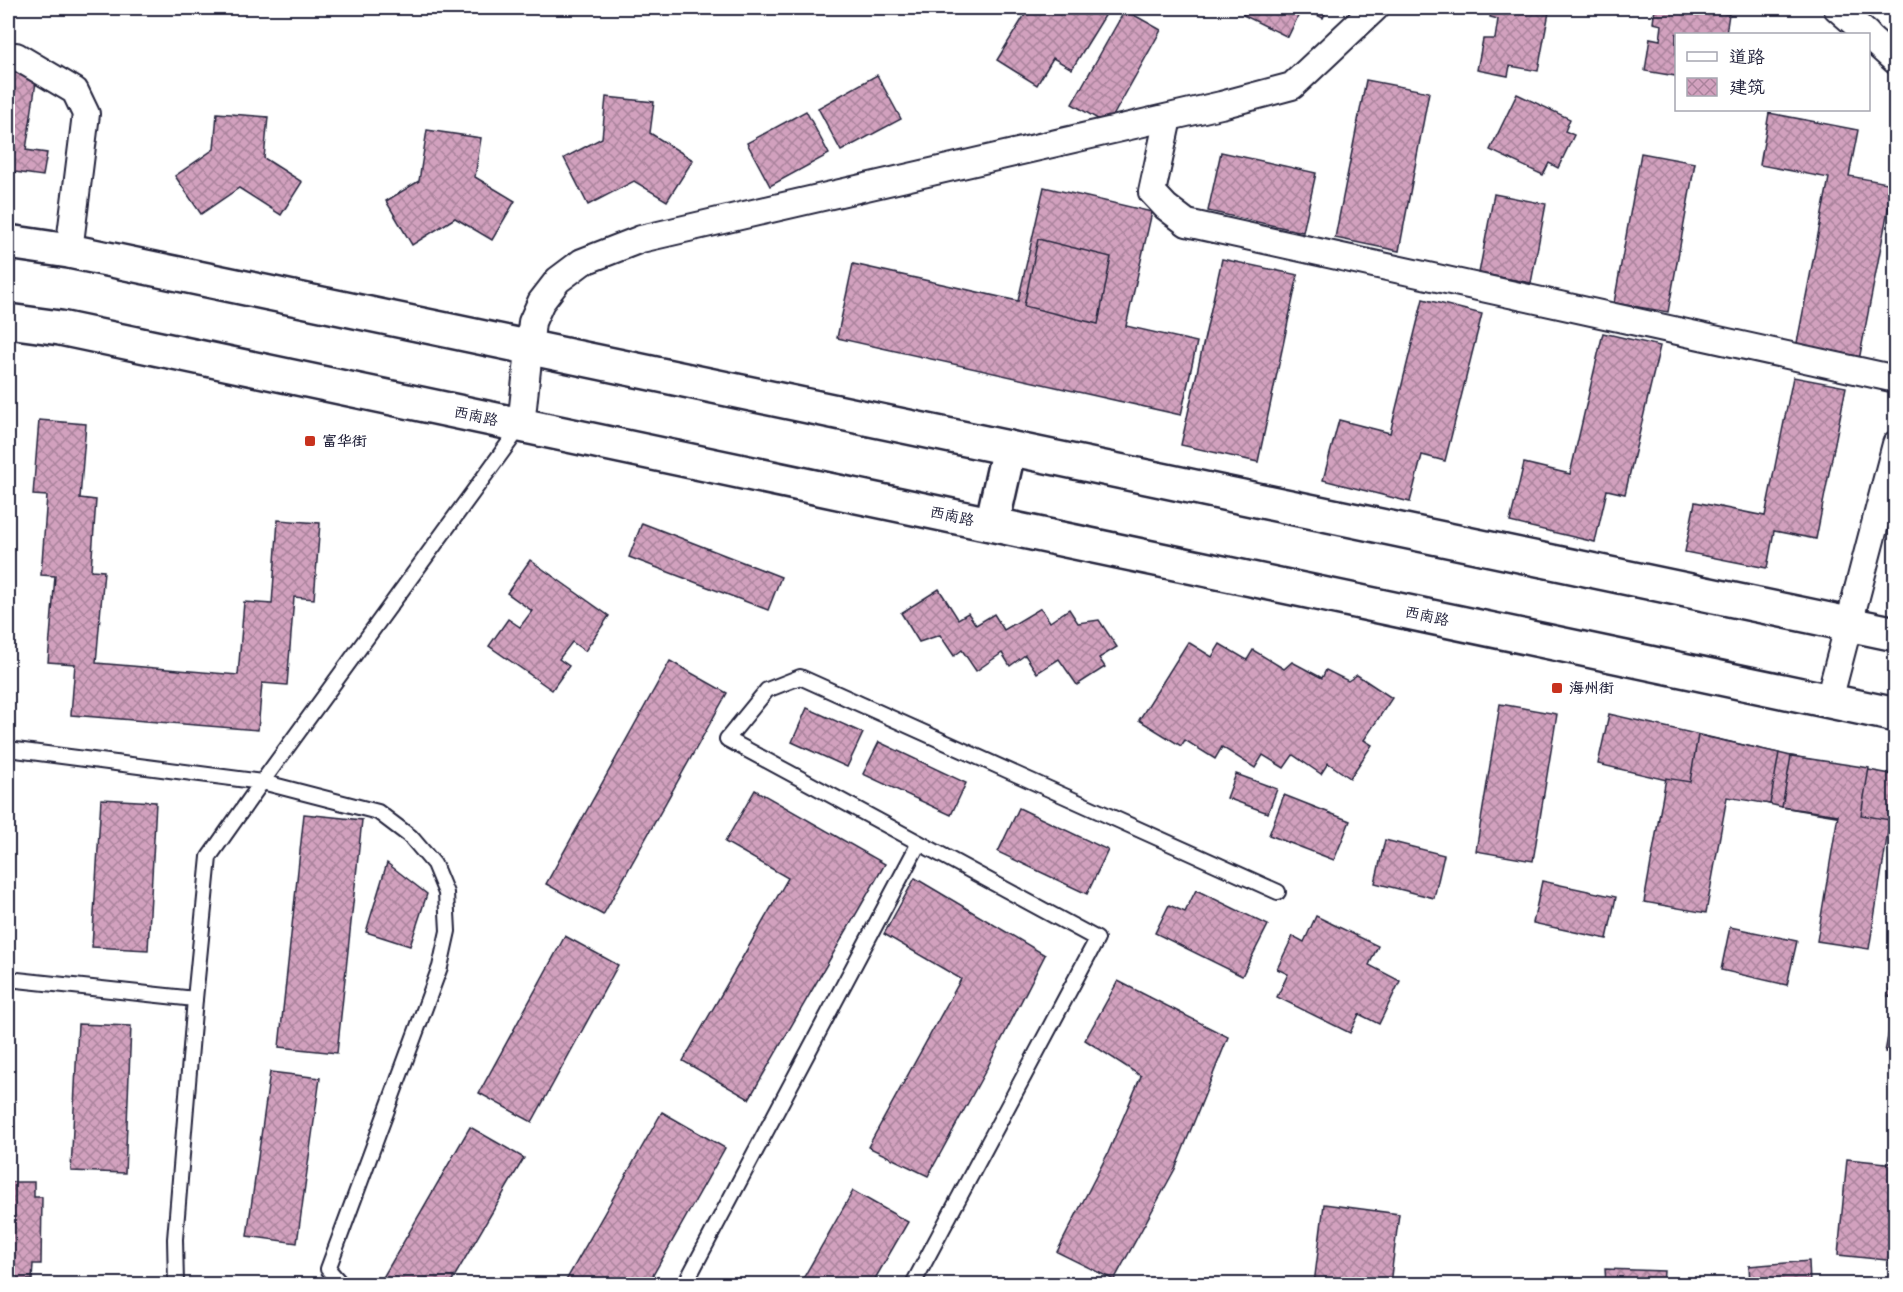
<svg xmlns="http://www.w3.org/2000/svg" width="1903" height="1292" font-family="Mali,'LXGW WenKai TC',sans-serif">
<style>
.building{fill:url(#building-cross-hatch);stroke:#22223b;stroke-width:1.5}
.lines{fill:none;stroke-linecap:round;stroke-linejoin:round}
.service-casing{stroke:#22223b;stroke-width:18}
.minor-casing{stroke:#22223b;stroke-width:30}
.primary-casing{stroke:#22223b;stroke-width:38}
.service{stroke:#fff;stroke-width:14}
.minor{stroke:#fff;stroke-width:26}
.primary{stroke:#fff;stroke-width:33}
.poi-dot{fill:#c8321e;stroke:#fff;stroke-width:2}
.labels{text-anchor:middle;stroke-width:4.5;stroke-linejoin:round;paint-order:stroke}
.street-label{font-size:15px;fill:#22223b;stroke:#fff}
.poi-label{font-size:15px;font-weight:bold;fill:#22223b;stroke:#fff;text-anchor:start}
</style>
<defs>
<pattern id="building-cross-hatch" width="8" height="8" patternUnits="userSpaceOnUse" patternTransform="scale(1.5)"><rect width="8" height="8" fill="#d2a1be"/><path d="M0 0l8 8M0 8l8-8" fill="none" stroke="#aa839c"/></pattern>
</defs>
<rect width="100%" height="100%" fill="#fff"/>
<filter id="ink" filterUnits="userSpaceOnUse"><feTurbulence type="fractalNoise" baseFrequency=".0167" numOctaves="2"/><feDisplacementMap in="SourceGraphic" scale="12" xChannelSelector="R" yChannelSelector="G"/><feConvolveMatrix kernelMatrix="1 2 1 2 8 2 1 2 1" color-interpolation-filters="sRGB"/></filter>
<g filter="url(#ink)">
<g class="building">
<path d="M 1029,8 L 1096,8 L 1106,14 L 1072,69 L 1053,58 L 1037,85 L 997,60 Z"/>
<path d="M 1247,8 L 1328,8 L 1323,18 L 1302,8 L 1288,37 L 1243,15 Z"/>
<path d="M 1492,8 L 1525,8 L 1549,12 L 1538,71 L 1510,66 L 1508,76 L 1477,70 L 1483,39 L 1495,39 L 1498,19 L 1490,17 Z"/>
<path d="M 1655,8 L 1709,8 L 1709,11 L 1729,14 L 1726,34 L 1676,34 L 1676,76 L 1645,71 L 1650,38 L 1660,40 L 1662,25 L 1653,23 Z"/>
<path d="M 1125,10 L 1161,30 L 1108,125 L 1072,104 Z"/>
<path d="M 8,71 L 37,75 L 26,150 L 47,153 L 43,176 L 8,171 Z"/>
<path d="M 877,75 L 901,119 L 841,151 L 818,108 Z"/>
<path d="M 1366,80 L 1429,92 L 1399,251 L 1335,238 Z"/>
<path d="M 1517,94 L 1570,119 L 1565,131 L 1574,135 L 1558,168 L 1549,163 L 1543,175 L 1490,150 Z"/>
<path d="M 606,97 L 654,102 L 650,133 L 693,160 L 667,201 L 634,181 L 588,205 L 564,158 L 602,138 Z"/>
<path d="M 806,111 L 829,154 L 770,186 L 747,143 Z"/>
<path d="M 217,113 L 268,117 L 264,158 L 302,182 L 281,215 L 239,188 L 201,214 L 175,176 L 214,149 Z"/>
<path d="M 1769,113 L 1858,130 L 1849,176 L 1893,184 L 1859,360 L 1796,348 L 1829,178 L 1760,165 Z"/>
<path d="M 427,130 L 481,138 L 475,177 L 515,201 L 492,240 L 455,218 L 412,245 L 386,201 L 419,181 Z"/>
<path d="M 1221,152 L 1316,173 L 1303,232 L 1208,211 Z"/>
<path d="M 1641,153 L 1695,163 L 1668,312 L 1614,303 Z"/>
<path d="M 1044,187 L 1152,212 L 1126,326 L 1197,342 L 1181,415 L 837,338 L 853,264 L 1018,301 Z"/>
<path d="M 1494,194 L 1546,204 L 1531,283 L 1479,273 Z"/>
<path d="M 1038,239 L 1111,257 L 1098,324 L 1024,306 Z"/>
<path d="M 1222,259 L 1298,275 L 1258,462 L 1181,445 Z"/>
<path d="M 1423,299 L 1482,314 L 1445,461 L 1422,455 L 1410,502 L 1323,480 L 1339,420 L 1390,433 Z"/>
<path d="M 1603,333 L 1660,346 L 1625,494 L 1607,490 L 1595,542 L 1510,522 L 1524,463 L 1570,474 Z"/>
<path d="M 1793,377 L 1846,387 L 1816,539 L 1774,531 L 1767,568 L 1685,552 L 1695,502 L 1765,516 Z"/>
<path d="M 39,420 L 86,424 L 80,498 L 96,500 L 91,570 L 104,571 L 96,663 L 238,675 L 244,602 L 272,604 L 278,520 L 320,523 L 314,599 L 294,597 L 287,685 L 262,683 L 258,730 L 71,715 L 75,664 L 48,662 L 55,576 L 41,575 L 47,496 L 33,495 Z"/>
<path d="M 642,523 L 781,577 L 768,610 L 629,557 Z"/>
<path d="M 530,560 L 609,616 L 585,651 L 572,642 L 559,659 L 569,666 L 552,690 L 489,646 L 508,619 L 520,627 L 532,611 L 507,593 Z"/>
<path d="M 939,589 L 958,619 L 968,613 L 976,625 L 994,614 L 1004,630 L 1041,608 L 1050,622 L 1069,609 L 1078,623 L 1099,620 L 1117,647 L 1099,658 L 1105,667 L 1077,685 L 1059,659 L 1037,673 L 1025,655 L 1010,666 L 1002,653 L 976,671 L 962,650 L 954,656 L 940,635 L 919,642 L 901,613 Z"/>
<path d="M 1188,642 L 1212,657 L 1220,644 L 1247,660 L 1253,650 L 1284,669 L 1292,662 L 1322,678 L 1326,670 L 1348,681 L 1357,675 L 1392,698 L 1364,740 L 1372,745 L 1350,778 L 1328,763 L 1321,774 L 1293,755 L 1284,768 L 1263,755 L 1255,768 L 1222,747 L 1215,759 L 1185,740 L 1181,746 L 1139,720 Z"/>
<path d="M 670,661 L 727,693 L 603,915 L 546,884 Z"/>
<path d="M 1500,704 L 1557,714 L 1533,861 L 1476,851 Z"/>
<path d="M 807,708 L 863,733 L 847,767 L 792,742 Z"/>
<path d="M 1609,714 L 1791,756 L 1896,775 L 1896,826 L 1782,807 L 1598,764 Z"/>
<path d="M 1698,735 L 1779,753 L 1770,804 L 1727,797 L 1706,913 L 1644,902 L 1666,778 L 1690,782 Z"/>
<path d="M 879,742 L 966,783 L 951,815 L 863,774 Z"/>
<path d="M 1791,756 L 1869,768 L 1861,815 L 1890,820 L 1869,949 L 1817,941 L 1838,815 L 1782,807 Z"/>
<path d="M 1236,774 L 1277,789 L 1268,813 L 1227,798 Z"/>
<path d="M 755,790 L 885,864 L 749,1099 L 683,1061 L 788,878 L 725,842 Z"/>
<path d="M 1284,795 L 1350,821 L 1334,860 L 1269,835 Z"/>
<path d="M 101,799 L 156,802 L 148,950 L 92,947 Z"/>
<path d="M 1019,808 L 1108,850 L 1087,894 L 998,852 Z"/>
<path d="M 304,814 L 362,820 L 337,1053 L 279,1047 Z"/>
<path d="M 1385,840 L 1444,855 L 1434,898 L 1375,883 Z"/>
<path d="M 387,863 L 427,894 L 410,946 L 366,932 Z"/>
<path d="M 915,878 L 1045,955 L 986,1070 L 928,1176 L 868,1147 L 961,979 L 884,934 Z"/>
<path d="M 1542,881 L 1616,897 L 1607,939 L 1533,923 Z"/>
<path d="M 1196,890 L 1268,925 L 1242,976 L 1155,933 L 1169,905 L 1185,912 Z"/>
<path d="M 1316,916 L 1378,946 L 1369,965 L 1400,981 L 1379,1024 L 1359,1014 L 1350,1033 L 1277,997 L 1288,974 L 1277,969 L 1293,936 L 1304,942 Z"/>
<path d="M 1730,927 L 1797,941 L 1787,985 L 1721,970 Z"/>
<path d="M 565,936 L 618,965 L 532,1122 L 479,1093 Z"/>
<path d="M 1894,959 L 1896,959 L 1896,997 L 1888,996 Z"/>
<path d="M 1118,981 L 1228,1037 L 1175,1169 L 1114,1280 L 1057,1252 L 1108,1153 L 1141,1076 L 1085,1040 Z"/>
<path d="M 1894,1005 L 1896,1005 L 1896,1053 L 1885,1052 Z"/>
<path d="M 78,1024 L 131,1026 L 125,1173 L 71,1171 Z"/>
<path d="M 270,1072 L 320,1078 L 297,1243 L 247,1236 Z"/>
<path d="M 662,1112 L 725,1148 L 648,1284 L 564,1284 Z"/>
<path d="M 470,1127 L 524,1158 L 450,1284 L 387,1284 L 381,1281 Z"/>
<path d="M 1847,1159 L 1896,1164 L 1896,1261 L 1838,1255 Z"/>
<path d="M 8,1182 L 34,1182 L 34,1197 L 42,1197 L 41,1264 L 33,1264 L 32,1280 L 8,1280 Z"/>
<path d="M 853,1191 L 908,1222 L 872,1284 L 800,1284 Z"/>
<path d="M 1324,1204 L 1399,1214 L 1390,1284 L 1314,1284 Z"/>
<path d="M 1809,1261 L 1810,1284 L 1750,1284 L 1749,1266 Z"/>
<path d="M 1605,1269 L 1664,1271 L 1663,1284 L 1606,1284 Z"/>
</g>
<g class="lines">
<g class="service-casing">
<g id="service">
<path d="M 8,749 L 262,782 L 209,857 L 195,999 L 175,1239 L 176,1284"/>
<path d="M 8,979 L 195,999"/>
<path d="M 341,1284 L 328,1269 L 440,967 L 448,931 L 446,893 L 434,864 L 411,837 L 378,812 L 262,782 L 521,426"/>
<path d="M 685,1284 L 919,843"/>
<path d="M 913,1284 L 1097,939 L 727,739 L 767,690 L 800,677 L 1278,892"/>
</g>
</g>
<g class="minor-casing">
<g id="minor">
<path d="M 1837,8 L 1867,34"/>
<path d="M 1868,36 L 1896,61"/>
<path d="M 16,56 L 75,91 L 86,114 L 69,251"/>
<path d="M 1168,118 L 1152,192 L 1166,207 L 1187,223 L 1896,379"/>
<path d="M 521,426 L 532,322 L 541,302 L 558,280 L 582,262 L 641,239 L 1221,105 L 1292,86 L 1375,8"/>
<path d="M 1829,700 L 1896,444"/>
</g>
</g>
<g class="primary-casing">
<g id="primary">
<path d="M 8,242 L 69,251 L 1896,634"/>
<path d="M 8,321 L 60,328 L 1896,715"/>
<path d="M 992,524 L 1009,448"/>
</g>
</g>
<use href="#service" class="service"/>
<use href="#minor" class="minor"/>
<use href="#primary" class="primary"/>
</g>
</g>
<g class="poi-dot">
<rect x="304" y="435" width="12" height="12" rx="3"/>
<rect x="1551" y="682" width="12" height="12" rx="3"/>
</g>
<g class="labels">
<g class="street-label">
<text transform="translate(476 416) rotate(12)" y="5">西南路</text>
<text transform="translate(952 516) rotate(12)" y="5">西南路</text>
<text transform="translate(1427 616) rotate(12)" y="5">西南路</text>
</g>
<g class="poi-label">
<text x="322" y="446">富华街</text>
<text x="1569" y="693">海州街</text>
</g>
</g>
<rect width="1903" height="1292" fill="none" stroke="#fff" stroke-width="30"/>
<rect x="15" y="15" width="1873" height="1262" fill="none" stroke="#22223b" stroke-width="2" filter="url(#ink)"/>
<rect x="1675" y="33" width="195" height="78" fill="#ffffff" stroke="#a7a7b1" stroke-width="1.5"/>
<rect x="1687" y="52" width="30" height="9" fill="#ffffff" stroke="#a7a7b1" stroke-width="1.5"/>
<text x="1729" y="63" font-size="18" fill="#22223b">道路</text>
<rect x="1687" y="78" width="30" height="18" fill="url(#building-cross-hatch)" stroke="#a7a7b1" stroke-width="1.5"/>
<text x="1729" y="93" font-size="18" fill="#22223b">建筑</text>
</svg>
